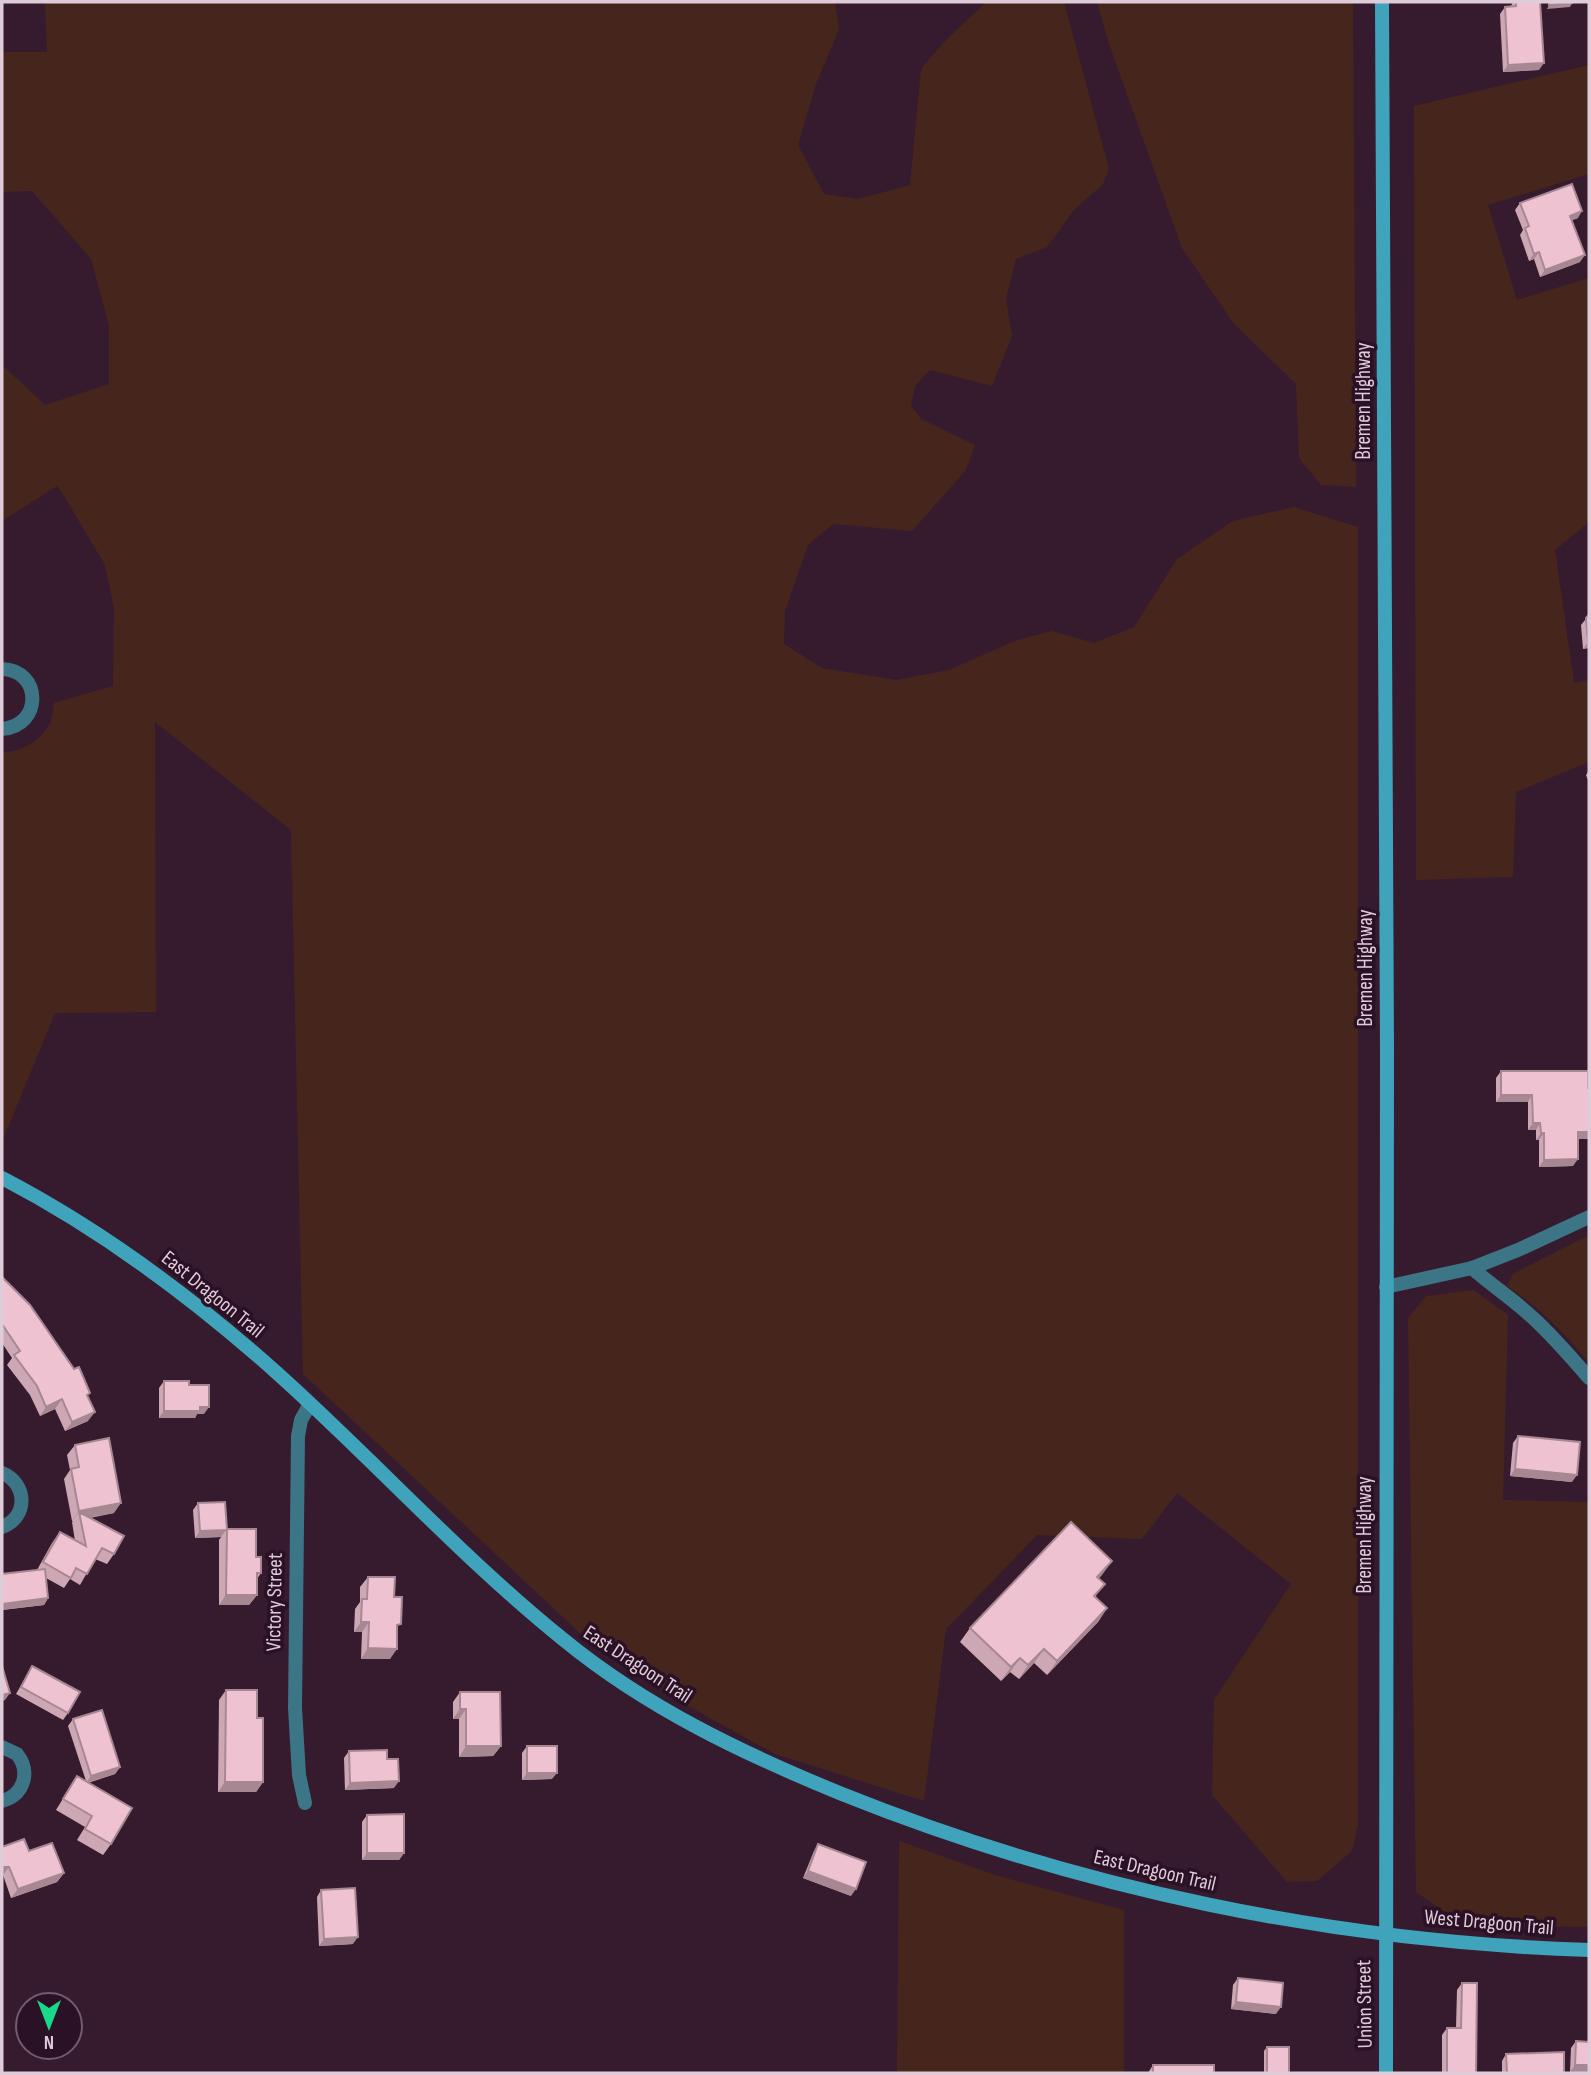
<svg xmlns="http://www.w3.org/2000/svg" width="1591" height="2075" font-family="'Sofia Sans Condensed',sans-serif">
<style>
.green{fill:#46261c}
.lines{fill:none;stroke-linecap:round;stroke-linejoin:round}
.street{stroke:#3c7585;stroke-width:14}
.secondary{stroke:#3fa3bc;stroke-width:14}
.wall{fill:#cda7b3}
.shaded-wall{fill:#a78892}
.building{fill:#eec2d0;stroke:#a78892;stroke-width:2}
.labels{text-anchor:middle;stroke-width:7;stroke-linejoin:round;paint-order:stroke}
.street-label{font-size:21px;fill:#deccd8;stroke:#2b1125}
</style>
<rect width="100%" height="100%" fill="#361b2f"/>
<g class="green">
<path d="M 45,2 L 835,2 L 839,29 L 816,84 L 798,145 L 824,194 L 858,199 L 910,185 L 921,69 L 944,42 L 986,2 L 1064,2 L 1109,169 L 1103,184 L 1074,210 L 1047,247 L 1016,259 L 1006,299 L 1012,336 L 992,386 L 930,370 L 915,386 L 911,406 L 921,419 L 975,445 L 966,470 L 912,531 L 833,524 L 808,545 L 785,611 L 784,644 L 822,668 L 896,680 L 949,670 L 1017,640 L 1052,631 L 1094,643 L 1134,627 L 1177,559 L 1233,521 L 1294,507 L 1358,527 L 1358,1824 L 1352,1851 L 1317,1881 L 1287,1882 L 1212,1795 L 1214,1700 L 1291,1584 L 1177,1493 L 1142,1539 L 1037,1535 L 946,1629 L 924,1801 L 775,1754 L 672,1697 L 595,1647 L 303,1374 L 291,830 L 155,722 L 156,1012 L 55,1013 L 2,1142 L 2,752 C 19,753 41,741 49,725 C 53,719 53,709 54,703 L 113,686 L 114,609 L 105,565 L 61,491 L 57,486 L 2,521 L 2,365 L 45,405 L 109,384 L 109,325 L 91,259 L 32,191 L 2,192 L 2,52 L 47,52 Z"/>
<path d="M 1097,2 L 1353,2 L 1356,487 L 1321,485 L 1299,458 L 1296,384 L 1234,324 L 1182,248 L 1110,47 Z"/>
<path d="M 1589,65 L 1589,174 L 1488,205 L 1517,300 L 1589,278 L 1589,522 L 1555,550 L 1574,683 L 1589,680 L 1589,762 L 1516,792 L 1513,877 L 1416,880 L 1414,106 Z"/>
<path d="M 1589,1235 L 1589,1363 C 1565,1333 1539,1307 1507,1286 L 1513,1274 Z"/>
<path d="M 1474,1290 L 1508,1315 L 1503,1500 L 1589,1502 L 1589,1927 L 1497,1926 L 1443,1911 L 1416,1892 L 1408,1318 L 1426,1296 Z"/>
<path d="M 899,1841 L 998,1876 L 1124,1910 L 1124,2073 L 897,2073 Z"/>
</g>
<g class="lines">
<g class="street">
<path d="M 2,669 C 42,670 43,726 2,729"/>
<path d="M 1472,1268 C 1491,1285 1513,1299 1532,1317 C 1553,1336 1571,1357 1589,1378"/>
<path d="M 1386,1287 L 1472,1268 L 1518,1250 L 1589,1217"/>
<path d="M 2,1473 C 27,1483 29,1517 2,1527"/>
<path d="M 2,1747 L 17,1754 C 31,1772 24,1795 2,1801"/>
<path d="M 305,1803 L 299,1775 L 295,1708 L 298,1436 L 301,1420 L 310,1404"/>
</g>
<g class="secondary">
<path d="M 1382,2 L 1387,1051 L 1386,2073"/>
<path d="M 2,1178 C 102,1230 193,1298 277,1373 C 374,1460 462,1558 564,1640 C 647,1708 744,1754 842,1794 C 1079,1889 1334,1942 1589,1950"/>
</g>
</g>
<g class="wall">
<path d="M 1513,2 L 1540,2 L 1539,70 L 1503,72 L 1500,14 L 1505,7 L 1511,6 Z"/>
<path d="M 1520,203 L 1578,218 L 1572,220 L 1580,262 L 1540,277 L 1534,259 L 1529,261 L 1520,235 L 1523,230 L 1515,210 Z"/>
<path d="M 1589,615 L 1589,663 L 1588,648 L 1583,649 L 1581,625 Z"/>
<path d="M 1589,770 L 1589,783 L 1586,775 Z"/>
<path d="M 1501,1071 L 1589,1088 L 1589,1139 L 1578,1139 L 1573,1166 L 1539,1167 L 1539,1140 L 1536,1140 L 1536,1130 L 1528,1130 L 1528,1102 L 1496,1102 L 1496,1078 Z"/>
<path d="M 2,1277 L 88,1396 L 88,1421 L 65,1431 L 55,1409 L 40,1416 L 30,1395 L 7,1365 L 12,1358 L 2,1343 Z"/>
<path d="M 164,1381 L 189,1385 L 204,1414 L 197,1414 L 195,1418 L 159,1418 L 159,1388 Z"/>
<path d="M 1518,1436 L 1572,1482 L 1510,1476 L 1513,1443 Z"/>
<path d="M 75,1445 L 114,1513 L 90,1518 L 114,1554 L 107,1564 L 95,1559 L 80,1585 L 70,1579 L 64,1588 L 46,1578 L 48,1598 L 44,1605 L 2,1610 L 2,1574 L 37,1570 L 52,1543 L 60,1532 L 75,1541 L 72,1522 L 73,1521 L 72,1521 L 64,1479 L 70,1470 L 67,1455 Z"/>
<path d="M 198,1503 L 256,1557 L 261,1573 L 257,1579 L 257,1595 L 249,1605 L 219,1605 L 219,1540 L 221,1537 L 195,1538 L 193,1510 Z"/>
<path d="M 1112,1561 L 1099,1578 L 1096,1597 L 1107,1608 L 1098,1622 L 1047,1675 L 1034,1663 L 1019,1679 L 1010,1672 L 1001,1681 L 960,1642 L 970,1628 Z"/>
<path d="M 368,1577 L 394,1597 L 397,1630 L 390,1659 L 361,1659 L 362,1632 L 354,1632 L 355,1609 L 360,1602 L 360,1587 Z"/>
<path d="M 32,1666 L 68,1713 L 63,1720 L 16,1694 Z"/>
<path d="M 226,1690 L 257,1718 L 263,1782 L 256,1792 L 218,1792 L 219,1700 Z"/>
<path d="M 460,1692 L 501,1746 L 493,1756 L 459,1757 L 459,1719 L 453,1719 L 453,1702 Z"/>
<path d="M 73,1719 L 120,1767 L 115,1774 L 88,1783 L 111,1844 L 103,1855 L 77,1840 L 85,1827 L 56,1810 L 77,1776 L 86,1781 L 68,1726 Z"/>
<path d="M 527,1746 L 552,1779 L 522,1780 L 522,1753 Z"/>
<path d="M 349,1751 L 387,1759 L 394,1788 L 345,1790 L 344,1758 Z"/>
<path d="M 367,1815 L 404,1853 L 399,1860 L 362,1860 L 362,1822 Z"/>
<path d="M 818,1844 L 851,1896 L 803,1878 L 814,1851 Z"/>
<path d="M 2,1847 L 29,1851 L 64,1873 L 57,1882 L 11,1898 L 3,1875 L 2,1875 Z"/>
<path d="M 321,1890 L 353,1944 L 319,1946 L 317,1897 Z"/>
<path d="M 1238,1978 L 1276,2014 L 1231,2009 L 1233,1985 Z"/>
<path d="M 1462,1983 L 1476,2073 L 1442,2073 L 1442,2035 L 1447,2028 L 1456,2028 L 1457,1990 Z"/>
<path d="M 1576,2041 L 1589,2042 L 1589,2072 L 1570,2072 L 1571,2048 Z"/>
<path d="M 1267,2047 L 1289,2073 L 1264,2073 L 1264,2051 Z"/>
<path d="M 1506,2054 L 1564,2073 L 1502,2073 L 1502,2061 Z"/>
<path d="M 1153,2065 L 1153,2073 L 1148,2073 Z"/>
</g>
<g class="shaded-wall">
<path d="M 1572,3 L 1570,7 L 1547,9 L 1549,5 Z"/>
<path d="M 1544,63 L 1539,70 L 1503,72 L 1508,65 Z"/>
<path d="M 1582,211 L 1578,218 L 1565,223 L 1570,216 Z"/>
<path d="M 1539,252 L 1534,259 L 1529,261 L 1534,254 Z"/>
<path d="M 1585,255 L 1580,262 L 1540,277 L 1545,270 Z"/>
<path d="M 1589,641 L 1589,646 L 1588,648 L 1583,649 Z"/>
<path d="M 1501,1095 L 1532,1095 L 1528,1102 L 1496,1102 Z"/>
<path d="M 1533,1123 L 1540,1123 L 1536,1130 L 1528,1130 Z"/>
<path d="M 1578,1132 L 1589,1132 L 1589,1139 L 1573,1139 Z"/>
<path d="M 1541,1133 L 1544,1133 L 1539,1140 L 1536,1140 Z"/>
<path d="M 1578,1159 L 1573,1166 L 1539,1167 L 1544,1160 Z"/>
<path d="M 62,1399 L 55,1409 L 40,1416 L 46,1407 Z"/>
<path d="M 200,1407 L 209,1407 L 204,1414 L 197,1414 L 195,1418 L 159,1418 L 164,1411 Z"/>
<path d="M 95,1412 L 88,1421 L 65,1431 L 72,1422 Z"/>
<path d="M 1515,1469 L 1577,1475 L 1572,1482 L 1510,1476 Z"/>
<path d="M 121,1503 L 114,1513 L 81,1519 L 79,1512 L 72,1521 L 79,1511 Z"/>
<path d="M 226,1530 L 221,1537 L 195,1538 L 200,1531 Z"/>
<path d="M 1112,1561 L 1102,1575 L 1088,1590 L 1097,1577 Z"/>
<path d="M 226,1595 L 257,1595 L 249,1605 L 219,1605 Z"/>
<path d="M 48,1598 L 44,1605 L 2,1610 L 2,1604 Z"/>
<path d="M 1107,1608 L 1098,1622 L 1047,1675 L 1057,1661 Z"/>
<path d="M 361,1622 L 369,1622 L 362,1632 L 354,1632 Z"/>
<path d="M 368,1648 L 397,1649 L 390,1659 L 361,1659 Z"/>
<path d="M 1044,1649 L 1034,1663 L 1019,1679 L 1028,1665 Z"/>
<path d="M 1020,1658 L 1010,1672 L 1001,1681 L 1011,1667 Z"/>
<path d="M 10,1693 L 5,1700 L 2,1701 L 2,1695 Z"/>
<path d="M 460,1709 L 466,1709 L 459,1719 L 453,1719 Z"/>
<path d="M 466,1746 L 501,1746 L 493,1756 L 459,1757 Z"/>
<path d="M 120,1767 L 115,1774 L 86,1783 L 91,1776 Z"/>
<path d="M 527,1773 L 557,1773 L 552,1779 L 522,1780 Z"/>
<path d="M 399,1781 L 394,1788 L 345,1790 L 350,1783 Z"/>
<path d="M 225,1782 L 263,1782 L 256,1792 L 218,1792 Z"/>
<path d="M 367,1853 L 404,1853 L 399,1860 L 362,1860 Z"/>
<path d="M 2,1867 L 9,1867 L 3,1875 L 2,1875 Z"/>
<path d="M 808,1871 L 856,1889 L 851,1896 L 803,1878 Z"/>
<path d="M 64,1873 L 57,1882 L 11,1898 L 18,1889 Z"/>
<path d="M 358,1937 L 353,1944 L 319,1946 L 324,1939 Z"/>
<path d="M 1236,2002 L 1281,2007 L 1276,2014 L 1231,2009 Z"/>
<path d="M 1575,2065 L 1589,2065 L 1589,2072 L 1570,2072 Z"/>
</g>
<g class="building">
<path d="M 1516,2 L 1540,2 L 1544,63 L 1508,65 L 1505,7 L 1516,6 Z"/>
<path d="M 1549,2 L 1572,2 L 1572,3 L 1549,5 Z"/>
<path d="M 1572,184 L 1582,211 L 1570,216 L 1585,255 L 1545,270 L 1539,252 L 1534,254 L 1525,228 L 1529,226 L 1520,203 Z"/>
<path d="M 1589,615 L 1589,641 L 1588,642 L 1586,618 Z"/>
<path d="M 1501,1071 L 1588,1071 L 1588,1088 L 1589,1088 L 1589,1132 L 1578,1132 L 1578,1159 L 1544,1160 L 1544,1133 L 1541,1133 L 1540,1123 L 1533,1123 L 1532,1095 L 1501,1095 Z"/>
<path d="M 2,1277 L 30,1305 L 74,1369 L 79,1367 L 90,1393 L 87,1395 L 95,1412 L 72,1422 L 62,1399 L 46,1407 L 37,1386 L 14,1355 L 20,1351 L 2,1324 Z"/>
<path d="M 164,1381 L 189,1381 L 189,1385 L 209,1385 L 209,1407 L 200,1407 L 200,1411 L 164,1411 Z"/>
<path d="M 1518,1436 L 1580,1442 L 1577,1475 L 1515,1469 Z"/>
<path d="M 109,1438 L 121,1503 L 79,1511 L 71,1469 L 79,1467 L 75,1445 Z"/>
<path d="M 225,1502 L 227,1530 L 200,1531 L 198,1503 Z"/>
<path d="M 79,1512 L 124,1536 L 114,1554 L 102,1548 L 87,1574 L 76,1568 L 71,1578 L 43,1562 L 60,1532 L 86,1546 Z"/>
<path d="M 1071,1522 L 1112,1561 L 1097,1577 L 1105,1584 L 1094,1596 L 1107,1608 L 1057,1661 L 1044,1649 L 1028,1665 L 1020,1658 L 1011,1667 L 970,1628 Z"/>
<path d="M 227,1529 L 256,1529 L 256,1557 L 261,1557 L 261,1573 L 257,1573 L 257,1595 L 226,1595 Z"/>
<path d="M 45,1569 L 48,1598 L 2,1604 L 2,1574 Z"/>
<path d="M 368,1577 L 395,1577 L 394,1597 L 402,1597 L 401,1624 L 397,1625 L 397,1649 L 368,1648 L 369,1622 L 361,1622 L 362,1599 L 367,1599 Z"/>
<path d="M 2,1666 L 10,1693 L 2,1695 Z"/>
<path d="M 32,1666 L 80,1692 L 68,1713 L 21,1687 Z"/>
<path d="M 226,1690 L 257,1690 L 257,1718 L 263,1718 L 263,1782 L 225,1782 Z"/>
<path d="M 460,1692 L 500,1692 L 501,1746 L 466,1746 L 466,1709 L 460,1709 Z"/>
<path d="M 102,1710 L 120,1767 L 91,1776 L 73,1719 Z"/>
<rect x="527" y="1746" width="30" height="27"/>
<path d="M 387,1750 L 387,1759 L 398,1759 L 399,1781 L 350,1783 L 349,1751 Z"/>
<path d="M 77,1776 L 132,1808 L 111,1844 L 85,1829 L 92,1816 L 63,1799 Z"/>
<path d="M 404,1814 L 404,1853 L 367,1853 L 367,1815 Z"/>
<path d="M 24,1839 L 29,1851 L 52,1843 L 64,1873 L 18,1889 L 9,1867 L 2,1867 L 2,1847 Z"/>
<path d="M 818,1844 L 866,1862 L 856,1889 L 808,1871 Z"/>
<path d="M 355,1888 L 358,1937 L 324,1939 L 321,1890 Z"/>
<path d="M 1238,1978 L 1283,1983 L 1281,2007 L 1236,2002 Z"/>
<path d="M 1462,1983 L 1477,1983 L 1476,2073 L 1447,2073 L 1447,2028 L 1461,2028 Z"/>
<path d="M 1576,2041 L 1589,2042 L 1589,2065 L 1575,2065 Z"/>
<rect x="1267" y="2047" width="22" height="26"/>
<path d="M 1564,2052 L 1564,2073 L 1507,2073 L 1506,2054 Z"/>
<rect x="1153" y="2065" width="61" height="8"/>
</g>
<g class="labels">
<g class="street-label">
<text transform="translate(1363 401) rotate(-90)" y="7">Bremen Highway</text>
<text transform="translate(1365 968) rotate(-90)" y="7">Bremen Highway</text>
<text transform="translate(213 1294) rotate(39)" y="7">East Dragoon Trail</text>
<text transform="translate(1364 1535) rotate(-90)" y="7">Bremen Highway</text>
<text transform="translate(274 1602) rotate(-89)" y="7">Victory Street</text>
<text transform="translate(638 1664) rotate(33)" y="7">East Dragoon Trail</text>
<text transform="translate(1155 1870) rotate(13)" y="7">East Dragoon Trail</text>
<text transform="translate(1489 1922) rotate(5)" y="7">West Dragoon Trail</text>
<text transform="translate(1364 2004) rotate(-91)" y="7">Union Street</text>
</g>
</g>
<rect width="1591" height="2075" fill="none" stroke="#deccd8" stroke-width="7"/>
<g transform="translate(49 2026) rotate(180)"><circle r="33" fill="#2b1125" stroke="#735c6d" stroke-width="2"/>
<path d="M0-5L12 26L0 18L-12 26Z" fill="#18d989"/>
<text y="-10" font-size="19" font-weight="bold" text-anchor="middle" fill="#deccd8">N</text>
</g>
</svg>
